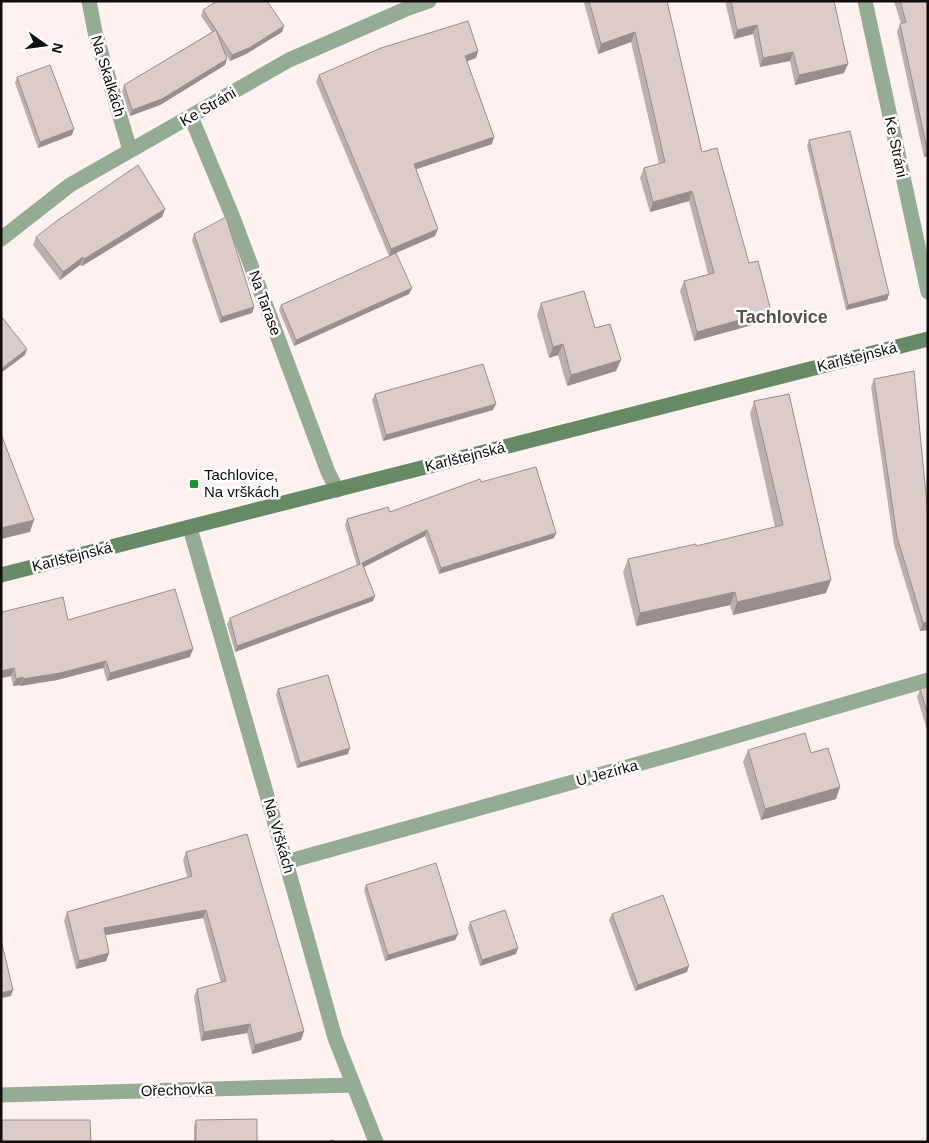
<svg xmlns="http://www.w3.org/2000/svg" width="929" height="1143" font-family="Arial,sans-serif">
<style>
.lines{fill:none;stroke-linecap:round;stroke-linejoin:round}
.street{stroke:#94ac94;stroke-width:15}
.secondary{stroke:#668966;stroke-width:15}
.wall{fill:#bdafad}
.shaded-wall{fill:#9a8e8d}
.building{fill:#dccbc9;stroke:#9a8e8d}
.poi-dot{fill:#14982d;stroke:#fff;stroke-width:2}
.labels{text-anchor:middle;stroke-width:5;stroke-linejoin:round;paint-order:stroke}
.street-label{font-size:15px;fill:#120c0c;stroke:#fff}
.poi-label{font-size:15px;fill:#120c0c;stroke:#fff;text-anchor:start}
.quarter-label{font-size:18px;font-weight:bold;fill:#5e504f;stroke:#fff}
</style>
<rect width="100%" height="100%" fill="#fff1ef"/>
<g class="lines">
<g class="street">
<path d="M 89,1 L 95,32 L 130,150"/>
<path d="M 865,1 L 928,292"/>
<path d="M 191,117 L 234,220 L 328,472 L 337,490"/>
<path d="M 1,239 L 70,185 L 289,60 L 406,9 L 429,1"/>
<path d="M 190,528 L 286,862 L 335,1038 L 376,1142"/>
<path d="M 286,862 L 688,750 L 928,680"/>
<path d="M 1,1095 L 353,1085"/>
</g>
<path class="secondary" d="M 1,575 L 928,339"/>
</g>
<g class="wall">
<path d="M 585,1 L 669,1 L 667,2 L 702,152 L 749,263 L 771,311 L 767,321 L 694,341 L 680,291 L 684,281 L 708,274 L 689,201 L 650,212 L 640,178 L 644,168 L 659,164 L 631,42 L 598,54 L 584,3 Z"/>
<path d="M 725,1 L 834,1 L 844,73 L 795,85 L 790,61 L 760,67 L 753,34 L 734,39 Z"/>
<path d="M 894,1 L 928,1 L 928,156 L 924,157 L 897,32 L 900,24 L 901,24 Z"/>
<path d="M 203,10 L 284,26 L 282,32 L 246,54 L 230,61 L 225,53 L 227,59 L 225,65 L 160,105 L 130,116 L 122,91 L 124,85 L 212,32 L 201,16 Z"/>
<path d="M 478,51 L 476,58 L 467,61 L 492,144 L 416,169 L 435,236 L 389,256 L 316,82 L 319,75 Z"/>
<path d="M 17,77 L 72,135 L 38,148 L 15,83 Z"/>
<path d="M 809,140 L 889,294 L 887,300 L 846,310 L 807,146 Z"/>
<path d="M 165,209 L 162,217 L 82,266 L 80,265 L 60,280 L 33,245 L 36,237 Z"/>
<path d="M 194,234 L 254,307 L 252,313 L 220,323 L 192,240 Z"/>
<path d="M 412,288 L 409,294 L 294,346 L 279,310 L 281,305 Z"/>
<path d="M 541,303 L 595,328 L 616,371 L 567,386 L 558,355 L 549,358 L 537,315 Z"/>
<path d="M 874,379 L 928,630 L 920,631 L 894,545 L 871,387 Z"/>
<path d="M 375,394 L 493,410 L 383,441 L 372,400 Z"/>
<path d="M 754,401 L 826,593 L 733,615 L 730,605 L 636,626 L 623,572 L 628,559 L 696,546 L 775,527 L 750,414 Z"/>
<path d="M 481,482 L 556,533 L 554,538 L 439,574 L 425,536 L 364,567 L 373,601 L 235,652 L 227,624 L 230,618 L 357,566 L 345,525 L 347,519 L 390,512 Z"/>
<path d="M 2,612 L 68,620 L 190,657 L 107,681 L 103,668 L 57,680 L 20,686 L 20,685 L 13,686 L 11,676 L 1,678 Z"/>
<path d="M 928,687 L 928,733 L 917,697 L 920,689 Z"/>
<path d="M 278,689 L 348,754 L 297,768 L 276,695 Z"/>
<path d="M 748,750 L 811,753 L 836,799 L 761,820 L 743,762 Z"/>
<path d="M 186,852 L 304,1031 L 301,1040 L 252,1054 L 247,1033 L 201,1041 L 194,997 L 197,989 L 221,983 L 203,918 L 105,935 L 109,953 L 106,961 L 76,969 L 64,921 L 67,912 L 187,877 L 183,860 Z"/>
<path d="M 366,885 L 458,934 L 455,940 L 385,961 L 364,890 Z"/>
<path d="M 612,914 L 687,972 L 635,991 L 609,920 Z"/>
<path d="M 470,922 L 516,954 L 480,966 L 468,928 Z"/>
<path d="M 196,1120 L 257,1142 L 194,1142 L 194,1126 Z"/>
</g>
<g class="shaded-wall">
<path d="M 757,25 L 753,34 L 734,39 L 737,30 Z"/>
<path d="M 284,26 L 282,32 L 246,54 L 230,61 L 232,55 Z"/>
<path d="M 635,32 L 631,42 L 598,54 L 601,44 Z"/>
<path d="M 478,51 L 476,58 L 463,63 L 465,56 Z"/>
<path d="M 793,52 L 790,61 L 760,67 L 763,58 Z"/>
<path d="M 227,59 L 225,65 L 160,105 L 130,116 L 132,110 Z"/>
<path d="M 848,64 L 844,73 L 795,85 L 799,75 Z"/>
<path d="M 74,129 L 72,135 L 38,148 L 40,142 Z"/>
<path d="M 494,137 L 492,144 L 411,171 L 414,164 Z"/>
<path d="M 928,148 L 928,156 L 924,157 L 927,149 Z"/>
<path d="M 692,191 L 689,201 L 650,212 L 653,202 Z"/>
<path d="M 165,209 L 162,217 L 82,266 L 84,259 Z"/>
<path d="M 438,229 L 435,236 L 389,256 L 391,249 Z"/>
<path d="M 83,257 L 80,265 L 60,280 L 63,272 Z"/>
<path d="M 412,288 L 409,294 L 294,346 L 296,340 Z"/>
<path d="M 889,294 L 887,300 L 846,310 L 848,305 Z"/>
<path d="M 254,307 L 252,313 L 220,323 L 222,317 Z"/>
<path d="M 771,311 L 767,321 L 694,341 L 697,332 Z"/>
<path d="M 563,344 L 558,355 L 549,358 L 553,347 Z"/>
<path d="M 27,349 L 25,355 L 1,373 L 1,369 Z"/>
<path d="M 621,360 L 616,371 L 567,386 L 571,375 Z"/>
<path d="M 496,404 L 493,410 L 383,441 L 386,435 Z"/>
<path d="M 34,520 L 30,532 L 1,539 L 1,528 Z"/>
<path d="M 427,530 L 425,536 L 360,569 L 362,563 Z"/>
<path d="M 556,533 L 554,538 L 439,574 L 441,568 Z"/>
<path d="M 831,580 L 826,593 L 733,615 L 737,602 Z"/>
<path d="M 735,592 L 730,605 L 636,626 L 640,613 Z"/>
<path d="M 375,596 L 373,601 L 235,652 L 237,646 Z"/>
<path d="M 928,622 L 928,630 L 920,631 L 923,623 Z"/>
<path d="M 193,649 L 190,657 L 107,681 L 110,673 Z"/>
<path d="M 106,661 L 103,668 L 57,680 L 20,686 L 23,679 Z"/>
<path d="M 14,668 L 11,676 L 1,678 L 1,671 Z"/>
<path d="M 23,677 L 20,685 L 13,686 L 16,679 Z"/>
<path d="M 350,748 L 348,754 L 297,768 L 300,763 Z"/>
<path d="M 840,787 L 836,799 L 761,820 L 765,809 Z"/>
<path d="M 206,910 L 203,918 L 101,936 L 104,928 Z"/>
<path d="M 458,934 L 455,940 L 385,961 L 388,955 Z"/>
<path d="M 518,948 L 516,954 L 480,966 L 482,960 Z"/>
<path d="M 109,953 L 106,961 L 76,969 L 79,961 Z"/>
<path d="M 689,966 L 687,972 L 635,991 L 638,985 Z"/>
<path d="M 13,990 L 11,996 L 1,998 L 1,993 Z"/>
<path d="M 250,1024 L 247,1033 L 201,1041 L 204,1032 Z"/>
<path d="M 304,1031 L 301,1040 L 252,1054 L 255,1045 Z"/>
</g>
<g class="building">
<path d="M 217,1 L 267,1 L 284,26 L 249,48 L 232,55 L 203,10 Z"/>
<path d="M 589,1 L 667,1 L 702,152 L 717,148 L 749,263 L 758,261 L 771,311 L 697,332 L 684,281 L 714,273 L 692,191 L 653,202 L 644,168 L 665,162 L 635,32 L 601,44 Z"/>
<path d="M 731,1 L 834,1 L 848,64 L 799,75 L 793,52 L 763,58 L 757,25 L 737,30 Z"/>
<path d="M 900,1 L 928,1 L 928,148 L 927,149 L 900,24 L 906,22 Z"/>
<path d="M 468,21 L 478,51 L 465,56 L 494,137 L 414,164 L 438,229 L 391,249 L 319,75 L 381,48 Z"/>
<path d="M 216,30 L 227,59 L 162,99 L 132,110 L 124,85 Z"/>
<path d="M 50,65 L 74,129 L 40,142 L 17,77 Z"/>
<path d="M 850,131 L 889,294 L 848,305 L 809,140 Z"/>
<path d="M 138,165 L 165,209 L 84,259 L 83,257 L 63,272 L 36,237 L 58,220 Z"/>
<path d="M 226,217 L 254,307 L 222,317 L 194,234 Z"/>
<path d="M 396,253 L 412,288 L 296,340 L 281,305 Z"/>
<path d="M 584,291 L 595,328 L 610,324 L 621,360 L 571,375 L 563,344 L 553,347 L 541,303 Z"/>
<path d="M 1,316 L 27,349 L 1,369 Z"/>
<path d="M 483,364 L 496,404 L 386,435 L 375,394 Z"/>
<path d="M 914,371 L 928,515 L 928,622 L 923,623 L 897,537 L 874,379 Z"/>
<path d="M 789,394 L 831,580 L 737,602 L 735,592 L 640,613 L 628,559 L 696,544 L 696,546 L 783,525 L 754,401 Z"/>
<path d="M 1,434 L 34,520 L 1,528 Z"/>
<path d="M 536,467 L 556,533 L 441,568 L 427,530 L 362,563 L 375,596 L 237,646 L 230,618 L 360,564 L 347,519 L 388,507 L 390,512 L 480,479 L 481,482 Z"/>
<path d="M 175,589 L 193,649 L 110,673 L 106,661 L 60,673 L 23,679 L 23,677 L 16,679 L 14,668 L 1,671 L 1,615 L 2,615 L 2,612 L 63,597 L 68,620 Z"/>
<path d="M 328,675 L 350,748 L 300,763 L 278,689 Z"/>
<path d="M 928,687 L 928,715 L 920,689 Z"/>
<path d="M 805,733 L 811,753 L 828,748 L 840,787 L 765,809 L 748,750 Z"/>
<path d="M 247,834 L 304,1031 L 255,1045 L 250,1024 L 204,1032 L 197,989 L 226,981 L 206,910 L 104,928 L 109,953 L 79,961 L 67,912 L 192,876 L 186,852 Z"/>
<path d="M 436,863 L 458,934 L 388,955 L 366,885 Z"/>
<path d="M 663,895 L 689,966 L 638,985 L 612,914 Z"/>
<path d="M 505,910 L 518,948 L 482,960 L 470,922 Z"/>
<path d="M 1,940 L 13,990 L 1,993 Z"/>
<path d="M 257,1119 L 257,1142 L 196,1142 L 196,1120 Z"/>
<path d="M 1,1120 L 90,1120 L 91,1142 L 1,1142 Z"/>
<path d="M 333,1140 L 334,1142 L 326,1142 Z"/>
</g>
<rect class="poi-dot" x="189" y="479" width="10" height="10" rx="2.5"/>
<g class="labels">
<g class="street-label">
<text transform="translate(108 76) rotate(73)" y="5">Na Skalkách</text>
<text transform="translate(208 107) rotate(-30)" y="5">Ke Stráni</text>
<text transform="translate(896 147) rotate(78)" y="5">Ke Stráni</text>
<text transform="translate(265 303) rotate(70)" y="5">Na Tarase</text>
<text transform="translate(857 357) rotate(-14)" y="5">Karlštejnská</text>
<text transform="translate(465 457) rotate(-14)" y="5">Karlštejnská</text>
<text transform="translate(72 557) rotate(-14)" y="5">Karlštejnská</text>
<text transform="translate(607 773) rotate(-15)" y="5">U Jezírka</text>
<text transform="translate(279 836) rotate(74)" y="5">Na Vrškách</text>
<text transform="translate(177 1090) rotate(-2)" y="5">Ořechovka</text>
</g>
<g class="poi-label">
<text x="204" y="480">Tachlovice,<tspan x="204" dy="17">Na vrškách</tspan></text>
</g>
<g class="quarter-label">
<text x="782" y="323">Tachlovice</text>
</g>
</g>
<rect width="929" height="1143" fill="none" stroke="#120c0c" stroke-width="5"/>
<g transform="translate(45 45) rotate(104)" stroke="#ffffff" stroke-width="4" paint-order="stroke">
<path d="M0-4L9 19L0 12L-9 19Z" fill="#120c0c"/>
<text y="-8" font-size="14" font-weight="bold" text-anchor="middle" fill="#120c0c">N</text>
</g>
</svg>
